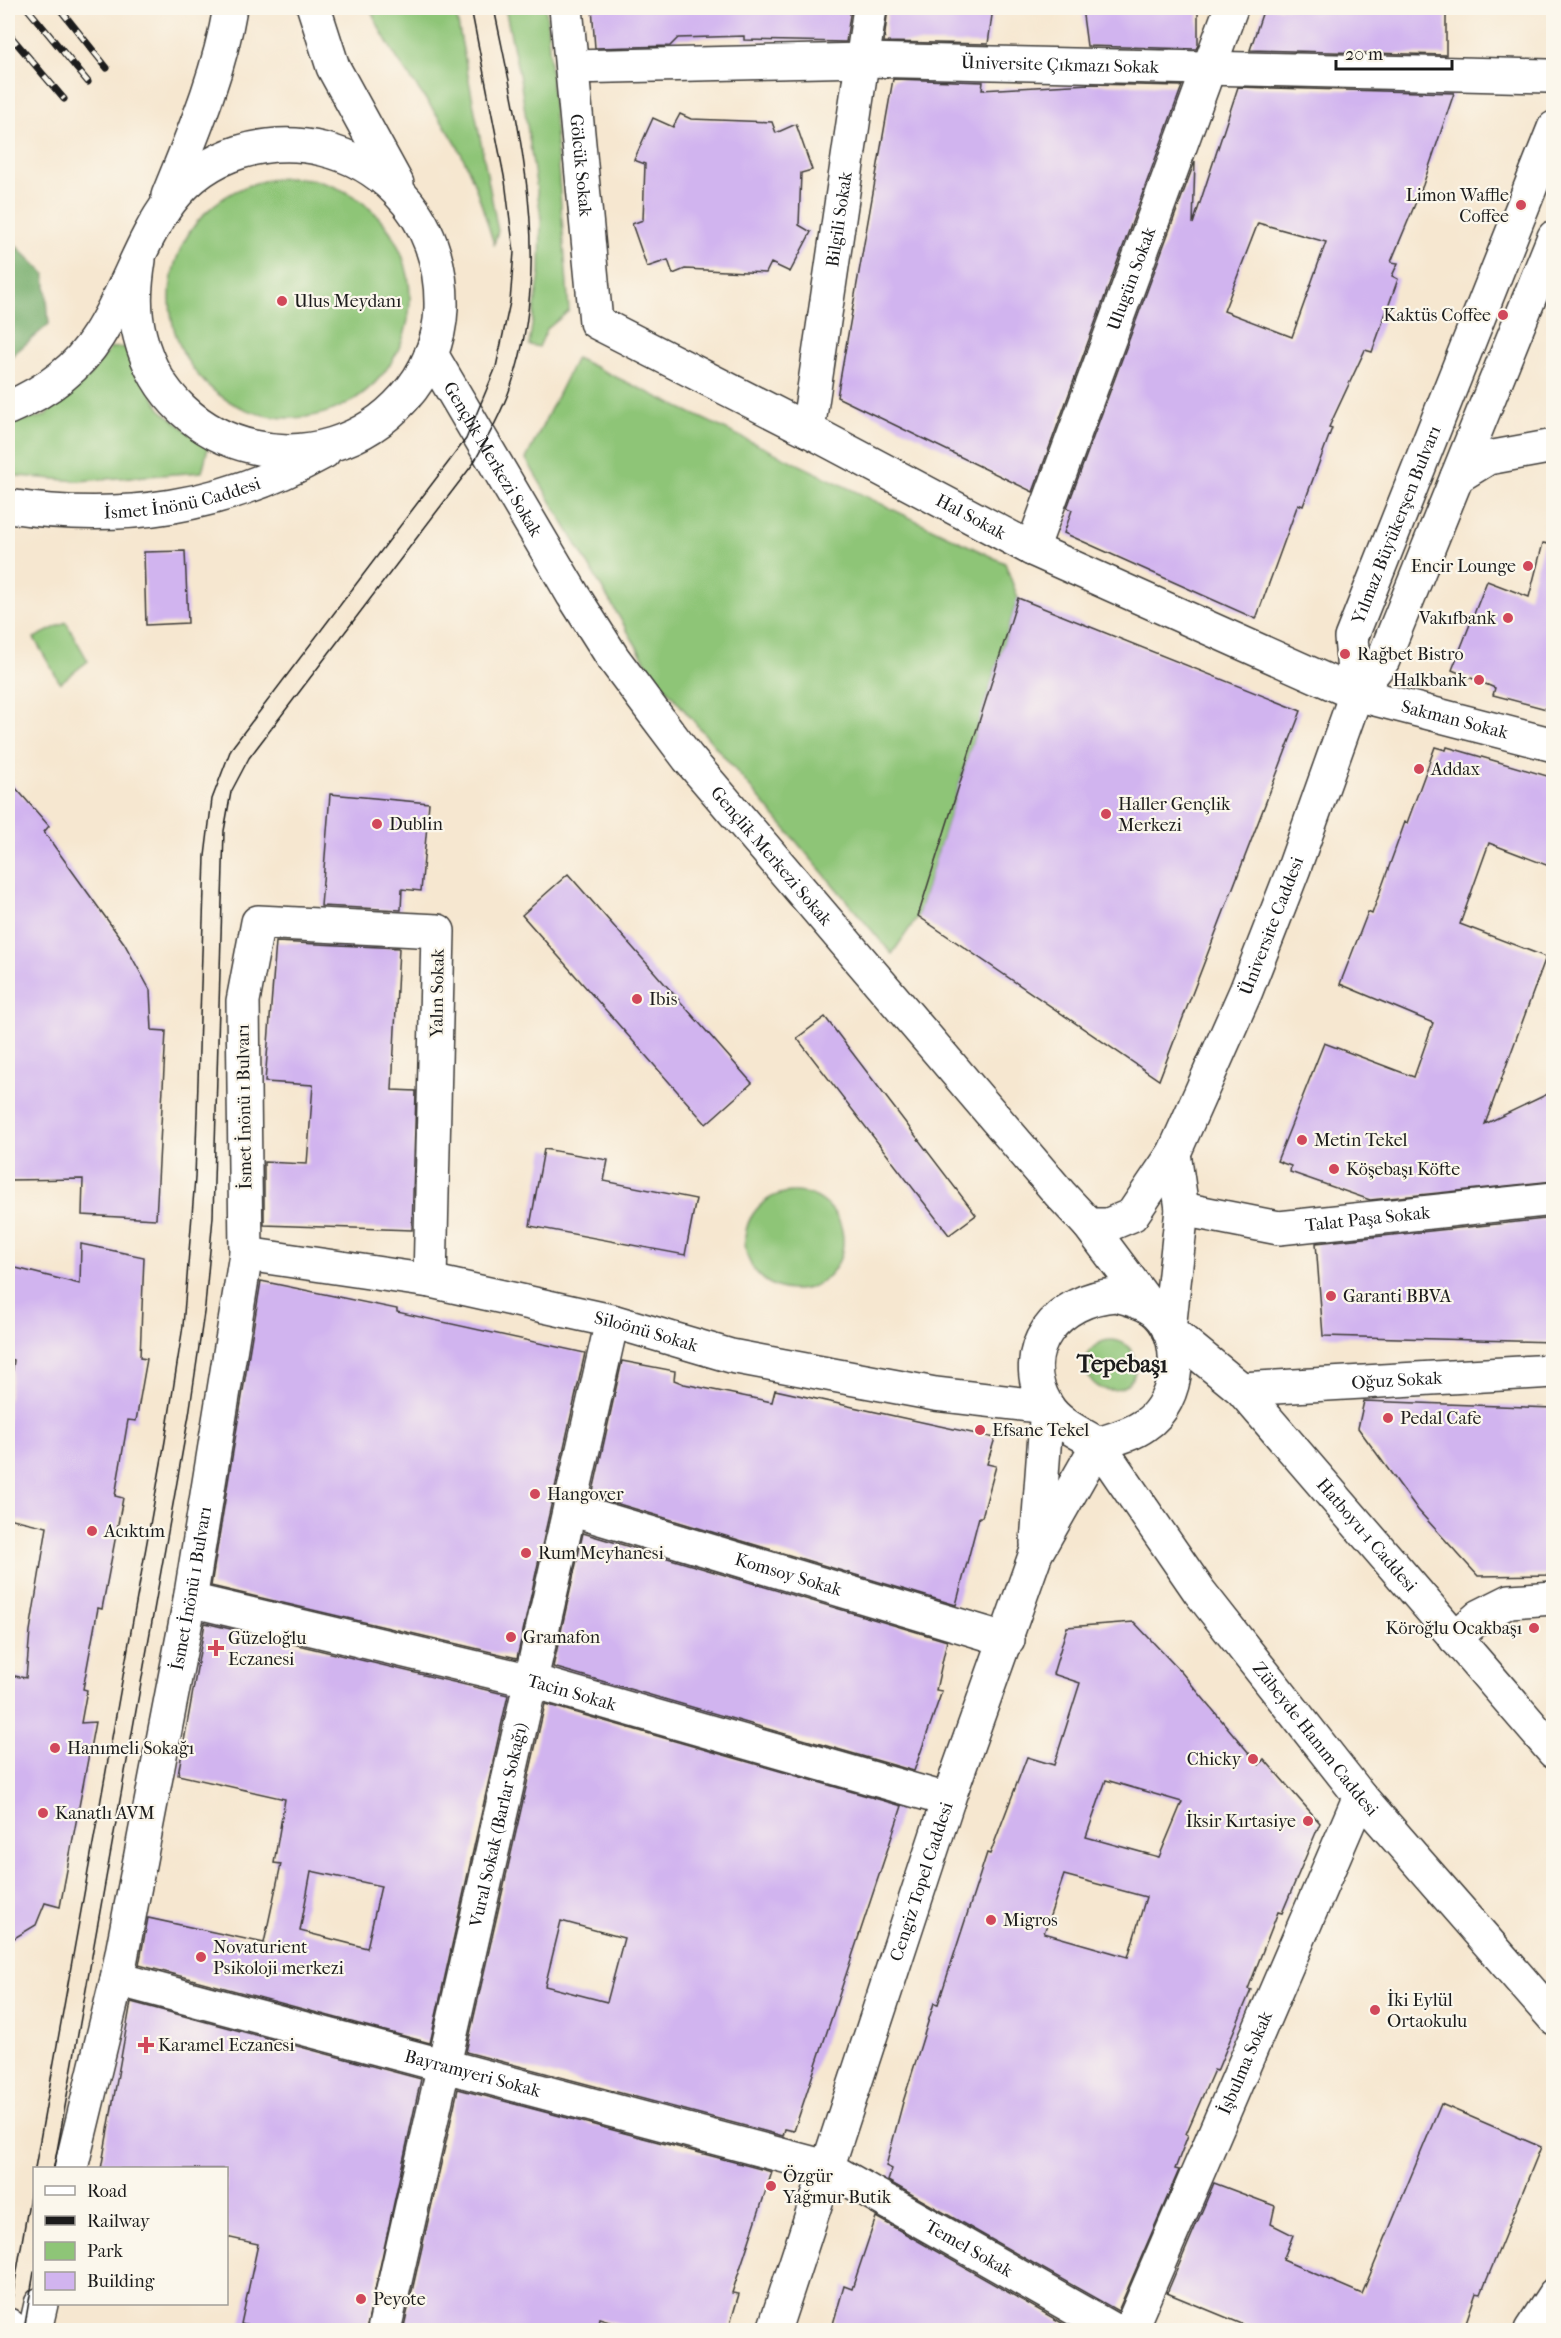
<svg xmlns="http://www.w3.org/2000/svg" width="1561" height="2338" font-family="'IM FELL French Canon',serif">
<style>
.green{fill:#8ec577;stroke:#55704a;stroke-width:1.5}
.forest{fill:#72aa68;stroke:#476342;stroke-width:1.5}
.building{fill:#d1b4ef;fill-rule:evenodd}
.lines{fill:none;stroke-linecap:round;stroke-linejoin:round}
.street-casing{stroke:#3d3a37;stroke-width:36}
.secondary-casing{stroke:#3d3a37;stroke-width:36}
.primary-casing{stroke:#3d3a37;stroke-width:36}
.street{stroke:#fff;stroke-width:33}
.secondary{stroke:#fff;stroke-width:33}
.primary{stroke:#fff;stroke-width:33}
.tram{stroke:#1c1c1c;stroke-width:1.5}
.rail-casing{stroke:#1c1c1c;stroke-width:7}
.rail{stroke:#fbf7ec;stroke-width:4.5;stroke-dasharray:14;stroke-linecap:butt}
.poi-dot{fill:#d1495b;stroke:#fbf7ec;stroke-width:2}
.labels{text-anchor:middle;stroke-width:4.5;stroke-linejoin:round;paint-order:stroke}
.street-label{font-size:18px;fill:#1c1c1c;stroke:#fbf7ec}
.poi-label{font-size:18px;fill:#1c1c1c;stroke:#fbf7ec;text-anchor:start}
.district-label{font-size:24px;font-weight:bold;fill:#1c1c1c;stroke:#fbf7ec}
</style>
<rect width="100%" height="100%" fill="#fbf7ec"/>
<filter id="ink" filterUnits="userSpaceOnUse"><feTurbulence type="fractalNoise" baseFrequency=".0167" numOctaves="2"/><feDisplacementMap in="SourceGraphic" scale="12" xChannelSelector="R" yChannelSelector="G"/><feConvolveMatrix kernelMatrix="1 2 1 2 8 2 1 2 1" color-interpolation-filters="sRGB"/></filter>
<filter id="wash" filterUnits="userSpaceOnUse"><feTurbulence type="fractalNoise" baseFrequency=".008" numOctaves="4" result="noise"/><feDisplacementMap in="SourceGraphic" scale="24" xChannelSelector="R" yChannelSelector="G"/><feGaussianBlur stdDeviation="1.35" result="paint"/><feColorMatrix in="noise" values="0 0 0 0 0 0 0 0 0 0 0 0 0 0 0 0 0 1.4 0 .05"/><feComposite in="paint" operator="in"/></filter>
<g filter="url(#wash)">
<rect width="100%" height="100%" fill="#f6e7d0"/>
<g class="green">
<path d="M 370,8 L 455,8 L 498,231 L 494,244 C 482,206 471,166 449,132 C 421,91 389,54 370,8 Z"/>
<path d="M 505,8 L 546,8 L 569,311 L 547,329 L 539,347 L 529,345 L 540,273 L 541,217 L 520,79 Z"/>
<circle cx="290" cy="298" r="120"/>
<path d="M 127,347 L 160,409 L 208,448 L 202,472 L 78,481 L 8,475 L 8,424 L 44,416 L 89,376 L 111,348 Z"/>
<path d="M 576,358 L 1005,563 L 1018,598 L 918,916 L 892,954 L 651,671 L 526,459 Z"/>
<path d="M 66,622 L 88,661 L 60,683 L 34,638 Z"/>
<circle cx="794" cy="1241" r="49"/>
<circle cx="1111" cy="1365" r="25"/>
</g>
<path class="forest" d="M 8,238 L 45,274 L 49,324 L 8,359 Z"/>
<g id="blocks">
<g class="building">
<path d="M 592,8 L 851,8 L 846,42 L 744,40 L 744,36 L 678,38 L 670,46 L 595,48 Z"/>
<path d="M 888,8 L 993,8 L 988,44 L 884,42 Z"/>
<path d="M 1082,8 L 1198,8 L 1198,45 L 1196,49 L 1087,46 Z"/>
<path d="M 1264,8 L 1430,8 L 1430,11 L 1446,12 L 1446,55 L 1250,50 Z"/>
<path d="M 893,79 L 983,82 L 982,90 L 1089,84 L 1182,86 L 1033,492 L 837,397 Z"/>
<path d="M 1238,87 L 1454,93 L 1423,185 L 1391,262 L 1398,263 L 1392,276 L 1398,279 L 1372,352 L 1365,350 L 1329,427 L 1332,428 L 1303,506 L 1298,504 L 1256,619 L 1064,533 L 1072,510 L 1067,508 L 1195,161 L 1193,224 ZM 1258,223 L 1326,242 L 1292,337 L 1224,311 Z"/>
<path d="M 680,114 L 691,119 L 772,122 L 776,133 L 796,124 L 812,170 L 801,173 L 799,225 L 811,232 L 790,272 L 771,263 L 766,273 L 685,269 L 673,274 L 668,260 L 647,267 L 632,224 L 643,220 L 645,164 L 634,160 L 653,118 L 673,127 Z"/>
<path d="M 1543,543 L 1554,545 L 1554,711 L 1493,695 L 1495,688 L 1452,670 L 1487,581 L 1529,597 Z"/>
<path d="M 185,551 L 188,623 L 146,625 L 144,552 Z"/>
<path d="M 1018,598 L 1301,711 L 1159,1080 L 918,916 Z"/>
<path d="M 1435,747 L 1446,750 L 1447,747 L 1554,778 L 1554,868 L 1489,843 L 1460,924 L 1546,957 L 1485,1124 L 1554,1091 L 1554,1181 L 1370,1200 L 1290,1172 L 1291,1166 L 1277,1161 L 1324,1043 L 1414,1077 L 1433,1023 L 1340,984 L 1368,912 L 1372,914 L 1405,822 L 1407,823 Z"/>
<path d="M 8,779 L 49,826 L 44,832 L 124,943 L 150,990 L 152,1030 L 166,1031 L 156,1219 L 82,1215 L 83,1179 L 8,1180 Z"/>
<path d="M 330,794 L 429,803 L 421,891 L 402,889 L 401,910 L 321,906 Z"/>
<path d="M 568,874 L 752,1083 L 706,1124 L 522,915 Z"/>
<path d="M 276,942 L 399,948 L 392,1090 L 416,1091 L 412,1230 L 264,1225 L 264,1162 L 307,1164 L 313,1085 L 265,1082 Z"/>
<path d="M 825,1017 L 976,1215 L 949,1235 L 797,1038 Z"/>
<path d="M 544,1149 L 608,1160 L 604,1181 L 696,1199 L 685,1255 L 530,1226 Z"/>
<path d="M 1554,1218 L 1554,1342 L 1323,1336 L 1316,1243 Z"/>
<path d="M 81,1244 L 144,1257 L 140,1358 L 147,1359 L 136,1421 L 128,1420 L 115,1496 L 123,1498 L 102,1609 L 98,1608 L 83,1689 L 87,1690 L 81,1723 L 95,1722 L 60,1907 L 45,1903 L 36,1925 L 8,1942 L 8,1675 L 26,1678 L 30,1631 L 47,1527 L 8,1518 L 8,1403 L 14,1360 L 8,1358 L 8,1266 L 80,1284 Z"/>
<path d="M 261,1281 L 397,1309 L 397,1312 L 585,1353 L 517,1658 L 211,1586 Z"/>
<path d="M 622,1361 L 675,1371 L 674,1380 L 684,1384 L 772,1402 L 775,1390 L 995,1438 L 987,1464 L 996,1466 L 982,1517 L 979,1517 L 956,1605 L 592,1496 Z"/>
<path d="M 1364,1401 L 1554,1408 L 1554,1575 L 1478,1576 L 1418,1510 L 1358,1428 Z"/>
<path d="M 583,1533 L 947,1641 L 936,1690 L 942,1691 L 914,1771 L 553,1667 Z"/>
<path d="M 1134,1622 L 1182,1673 L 1259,1765 L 1264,1759 L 1320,1823 L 1282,1913 L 1278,1912 L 1248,1989 L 1251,1990 L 1217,2071 L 1214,2070 L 1186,2134 L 1188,2135 L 1175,2169 L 1179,2170 L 1118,2311 L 888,2181 L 892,2169 L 886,2166 L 903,2102 L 934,2003 L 938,2004 L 987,1853 L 990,1854 L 1027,1757 L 1054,1765 L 1080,1683 L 1053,1674 L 1067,1627 ZM 1106,1780 L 1182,1802 L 1159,1857 L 1086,1837 ZM 1064,1875 L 1146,1897 L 1128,1957 L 1044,1933 Z"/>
<path d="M 205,1623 L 508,1695 L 430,2043 L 139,1965 L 148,1918 L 264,1943 L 281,1864 L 274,1863 L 285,1799 L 178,1775 ZM 311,1871 L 381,1886 L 367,1948 L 300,1931 Z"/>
<path d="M 545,1704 L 902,1806 L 794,2131 L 785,2129 L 783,2136 L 466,2052 ZM 561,1921 L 624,1938 L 607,2002 L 545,1986 Z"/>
<path d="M 131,2002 L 421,2079 L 366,2331 L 270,2331 L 241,2324 L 258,2244 L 226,2237 L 226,2169 L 101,2169 Z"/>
<path d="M 458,2089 L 772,2172 L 732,2293 L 739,2294 L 728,2331 L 643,2331 L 599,2318 L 596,2331 L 403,2331 Z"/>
<path d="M 1441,2104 L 1541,2147 L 1481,2294 L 1476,2293 L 1463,2331 L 1259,2331 L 1167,2293 L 1214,2183 L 1275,2206 L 1271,2224 L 1293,2235 L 1283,2260 L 1362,2294 Z"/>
<path d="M 876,2217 L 1076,2331 L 831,2331 L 844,2286 L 852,2289 Z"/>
</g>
</g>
</g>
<g filter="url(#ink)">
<use href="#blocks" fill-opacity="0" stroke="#3d3a37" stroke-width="1.5"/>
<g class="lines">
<g class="street-casing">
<g id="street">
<path id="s1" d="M 566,8 L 596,322 L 808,430 L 1032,549 L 1356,694 L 1554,745"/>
<path id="s2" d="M 572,67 L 864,60 L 1548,76"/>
<path id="s3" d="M 808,430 L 870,8"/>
<path d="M 1457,477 L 1488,458 L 1554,446"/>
<path id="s4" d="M 1032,549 L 1231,8"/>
<path id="s5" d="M 1182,1209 L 1279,1228 L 1554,1199"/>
<path id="s6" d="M 246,1254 L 430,1281 L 612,1321 L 731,1356 L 935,1394 L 1047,1407"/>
<path id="s7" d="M 1241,1389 L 1554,1371"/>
<path id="s8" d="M 570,1509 L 1008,1640"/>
<path id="s9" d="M 190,1600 L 532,1681 L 948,1800"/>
<path d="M 1455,1638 L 1480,1616 L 1510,1601 L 1554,1598"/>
<path id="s10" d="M 117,1979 L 826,2167 L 1113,2330"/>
<path id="s11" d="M 71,2168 L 117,1979 L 190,1600 L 246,1254 L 243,1001 L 258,922 L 438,931 L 430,1281"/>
<path d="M 35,2330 L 41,2304"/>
<path id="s12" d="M 384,2330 L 612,1321"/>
<path id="s13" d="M 1130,2330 L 1360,1796"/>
<path d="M 1531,2330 L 1554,2295"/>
</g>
</g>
<g class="secondary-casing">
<g id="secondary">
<path id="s14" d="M 431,354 L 573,595 L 613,658 L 651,709 L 688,758 L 1060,1194 L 1089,1225 L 1108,1225 L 1132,1215 L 1174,1153 L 1246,991 L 1294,868 L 1356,694 L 1383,660 L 1554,237"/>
<path id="s15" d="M 1356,694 L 1351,638 L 1554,128"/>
<path id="s16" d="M 1174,1153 L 1182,1209 L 1169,1330 L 1241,1389 L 1554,1752"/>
<path d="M 1089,1225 L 1151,1308"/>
<path d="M 1116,1295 C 1128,1298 1141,1302 1151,1308 C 1188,1333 1180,1402 1145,1425 C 1131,1435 1114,1439 1098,1444 C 1080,1433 1058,1424 1047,1406 C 1013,1350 1059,1298 1116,1295 Z"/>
<path d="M 1037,1543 L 1047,1407"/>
<path d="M 8,2325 L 14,2330"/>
<path id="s17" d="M 774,2330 L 948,1800 L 1036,1553 L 1098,1444 L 1199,1591 L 1360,1796 L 1554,2018"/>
</g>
</g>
<g class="primary-casing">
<g id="primary">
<path d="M 314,8 L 333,67 L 397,184"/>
<path d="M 168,196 C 193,134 219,74 230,8"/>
<path d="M 8,408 C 43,393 77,370 98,336 C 142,268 152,179 240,152 C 295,135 356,149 397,191 C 428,222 442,264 441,308 C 440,341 426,374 404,398 C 323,490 170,457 140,336 C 133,310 135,286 139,260"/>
<path id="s18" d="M 8,506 C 122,523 223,508 324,452"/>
</g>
</g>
<use href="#street" class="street"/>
<use href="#secondary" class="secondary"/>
<use href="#primary" class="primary"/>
<g class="tram">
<path d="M 35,2168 L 165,1441 L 183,1326 L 195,1178 L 205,856 L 212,799 L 231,749 L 466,439 L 496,367 L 510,302 L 514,252 L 505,181 L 471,8"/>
<path d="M 54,2168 L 189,1415 L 205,1306 L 213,1217 L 224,831 L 231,792 L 249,758 L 473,464 C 487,439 501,414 511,386 C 554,262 519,131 494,8"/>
<path d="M 8,2322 L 34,2173"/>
<path d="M 24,2330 L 34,2272"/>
</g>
<g class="rail-casing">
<g id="rail">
<path d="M 27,8 L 88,82"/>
<path d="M 59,8 L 107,68"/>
<path d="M 8,33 L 64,99"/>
</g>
</g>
<use href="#rail" class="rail"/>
</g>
</g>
<g class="poi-dot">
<circle cx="1521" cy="205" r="6"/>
<circle cx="282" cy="301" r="6"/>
<circle cx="1503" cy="315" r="6"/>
<circle cx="1528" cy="566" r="6"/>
<circle cx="1508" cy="618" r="6"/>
<circle cx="1345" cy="654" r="6"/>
<circle cx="1479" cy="680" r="6"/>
<circle cx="1419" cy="769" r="6"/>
<circle cx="1106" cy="814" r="6"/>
<circle cx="377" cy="824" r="6"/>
<circle cx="637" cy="999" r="6"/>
<circle cx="1302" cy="1140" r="6"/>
<circle cx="1334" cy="1169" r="6"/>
<circle cx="1331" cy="1296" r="6"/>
<circle cx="1388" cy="1418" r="6"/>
<circle cx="980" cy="1430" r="6"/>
<circle cx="535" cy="1494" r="6"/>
<circle cx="92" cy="1531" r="6"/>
<circle cx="526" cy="1553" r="6"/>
<circle cx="1534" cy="1628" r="6"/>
<circle cx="511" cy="1637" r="6"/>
<path d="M213 1639h6v6h6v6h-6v6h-6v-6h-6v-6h6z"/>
<circle cx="55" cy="1748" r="6"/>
<circle cx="1253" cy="1759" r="6"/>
<circle cx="43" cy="1813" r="6"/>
<circle cx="1308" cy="1821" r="6"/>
<circle cx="991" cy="1920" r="6"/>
<circle cx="201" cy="1957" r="6"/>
<circle cx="1375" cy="2010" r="6"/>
<path d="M143 2036h6v6h6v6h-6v6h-6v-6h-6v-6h6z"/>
<circle cx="771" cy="2186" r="6"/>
<circle cx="361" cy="2299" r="6"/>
</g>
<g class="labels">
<g class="street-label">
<text dy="6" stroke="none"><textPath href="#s2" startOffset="488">Üniversite Çıkmazı Sokak</textPath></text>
<text dy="6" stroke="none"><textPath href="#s1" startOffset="158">Gölcük Sokak</textPath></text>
<text dy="6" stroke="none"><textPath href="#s3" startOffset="213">Bilgili Sokak</textPath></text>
<text dy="6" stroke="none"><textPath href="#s4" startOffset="288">Ulugün Sokak</textPath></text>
<text dy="6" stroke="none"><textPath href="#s14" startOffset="122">Gençlik Merkezi Sokak</textPath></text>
<text dy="6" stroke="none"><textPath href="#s18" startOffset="176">İsmet İnönü Caddesi</textPath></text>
<text dy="6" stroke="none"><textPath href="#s1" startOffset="738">Hal Sokak</textPath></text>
<text dy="6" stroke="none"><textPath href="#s15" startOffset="178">Yılmaz Büyükerşen Bulvarı</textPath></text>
<text dy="6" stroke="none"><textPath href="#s1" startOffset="1264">Sakman Sokak</textPath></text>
<text dy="6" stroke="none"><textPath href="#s14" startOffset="608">Gençlik Merkezi Sokak</textPath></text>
<text dy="6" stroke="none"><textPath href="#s14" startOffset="1462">Üniversite Caddesi</textPath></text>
<text transform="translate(437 993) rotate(-89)" y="6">Yalın Sokak</text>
<text transform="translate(244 1107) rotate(-91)" y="6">İsmet İnönü 1 Bulvarı</text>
<text dy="6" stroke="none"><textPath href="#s5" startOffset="188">Talat Paşa Sokak</textPath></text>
<text dy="6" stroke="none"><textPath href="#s6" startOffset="408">Siloönü Sokak</textPath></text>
<text dy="6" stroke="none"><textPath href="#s7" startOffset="156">Oğuz Sokak</textPath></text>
<text dy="6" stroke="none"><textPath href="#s16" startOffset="464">Hatboyu-1 Caddesi</textPath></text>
<text dy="6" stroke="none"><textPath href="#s8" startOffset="228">Komsoy Sokak</textPath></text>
<text dy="6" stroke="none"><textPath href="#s11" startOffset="592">İsmet İnönü 1 Bulvarı</textPath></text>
<text dy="6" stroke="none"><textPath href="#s9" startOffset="393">Tacin Sokak</textPath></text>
<text dy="6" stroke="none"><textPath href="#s17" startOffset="1312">Zübeyde Hanım Caddesi</textPath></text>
<text dy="6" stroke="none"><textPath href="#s12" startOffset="518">Vural Sokak (Barlar Sokağı)</textPath></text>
<text dy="6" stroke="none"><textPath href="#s17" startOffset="472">Cengiz Topel Caddesi</textPath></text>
<text dy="6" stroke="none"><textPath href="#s13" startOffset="291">İşbulma Sokak</textPath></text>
<text dy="6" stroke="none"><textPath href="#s10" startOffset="368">Bayramyeri Sokak</textPath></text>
<text dy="6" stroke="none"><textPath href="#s10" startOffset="898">Temel Sokak</textPath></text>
</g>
<g class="poi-label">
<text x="1509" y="201" text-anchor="end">Limon Waffle<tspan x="1509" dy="21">Coffee</tspan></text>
<text x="294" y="307">Ulus Meydanı</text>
<text x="1491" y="321" text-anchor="end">Kaktüs Coffee</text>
<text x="1516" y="572" text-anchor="end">Encir Lounge</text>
<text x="1496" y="624" text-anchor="end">Vakıfbank</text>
<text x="1357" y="660">Rağbet Bistro</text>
<text x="1467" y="686" text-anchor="end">Halkbank</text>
<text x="1431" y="775">Addax</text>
<text x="1118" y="810">Haller Gençlik<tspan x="1118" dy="21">Merkezi</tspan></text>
<text x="389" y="830">Dublin</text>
<text x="649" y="1005">Ibis</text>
<text x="1314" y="1146">Metin Tekel</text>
<text x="1346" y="1175">Köşebaşı Köfte</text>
<text x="1343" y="1302">Garanti BBVA</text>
<text x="1400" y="1424">Pedal Cafe</text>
<text x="992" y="1436">Efsane Tekel</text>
<text x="547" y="1500">Hangover</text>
<text x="104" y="1537">Acıktım</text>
<text x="538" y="1559">Rum Meyhanesi</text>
<text x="1522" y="1634" text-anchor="end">Köroğlu Ocakbaşı</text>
<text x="523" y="1643">Gramafon</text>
<text x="228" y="1644">Güzeloğlu<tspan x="228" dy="21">Eczanesi</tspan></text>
<text x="67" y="1754">Hanımeli Sokağı</text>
<text x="1241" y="1765" text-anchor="end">Chicky</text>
<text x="55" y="1819">Kanatlı AVM</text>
<text x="1296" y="1827" text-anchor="end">İksir Kırtasiye</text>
<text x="1003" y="1926">Migros</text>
<text x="213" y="1953">Novaturient<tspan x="213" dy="21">Psikoloji merkezi</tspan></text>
<text x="1387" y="2006">İki Eylül<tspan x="1387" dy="21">Ortaokulu</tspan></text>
<text x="158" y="2051">Karamel Eczanesi</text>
<text x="783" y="2182">Özgür<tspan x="783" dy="21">Yağmur Butik</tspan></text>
<text x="373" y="2305">Peyote</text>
</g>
<g class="district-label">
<text x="1122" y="1372">Tepebaşı</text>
</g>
</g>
<rect width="1561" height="2338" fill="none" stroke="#fbf7ec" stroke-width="30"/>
<rect x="33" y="2167" width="195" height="138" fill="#fbf7ec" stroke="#a29f99" stroke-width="1.5"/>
<rect x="45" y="2186" width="30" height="9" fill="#ffffff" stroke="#a29f99" stroke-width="1.5"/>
<text x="87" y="2197" font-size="18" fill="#1c1c1c">Road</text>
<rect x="45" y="2216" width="30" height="9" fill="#1c1c1c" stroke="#a29f99" stroke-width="1.5"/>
<text x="87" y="2227" font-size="18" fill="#1c1c1c">Railway</text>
<rect x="45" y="2242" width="30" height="18" fill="#8ec577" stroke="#a29f99" stroke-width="1.5"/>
<text x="87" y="2257" font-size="18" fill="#1c1c1c">Park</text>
<rect x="45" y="2272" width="30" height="18" fill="#d1b4ef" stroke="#a29f99" stroke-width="1.5"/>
<text x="87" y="2287" font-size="18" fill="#1c1c1c">Building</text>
<path d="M1336 60v9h116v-9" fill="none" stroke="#1c1c1c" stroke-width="3"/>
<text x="1345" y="60" font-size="18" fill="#1c1c1c" stroke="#fbf7ec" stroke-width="4.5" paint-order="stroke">20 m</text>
</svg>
